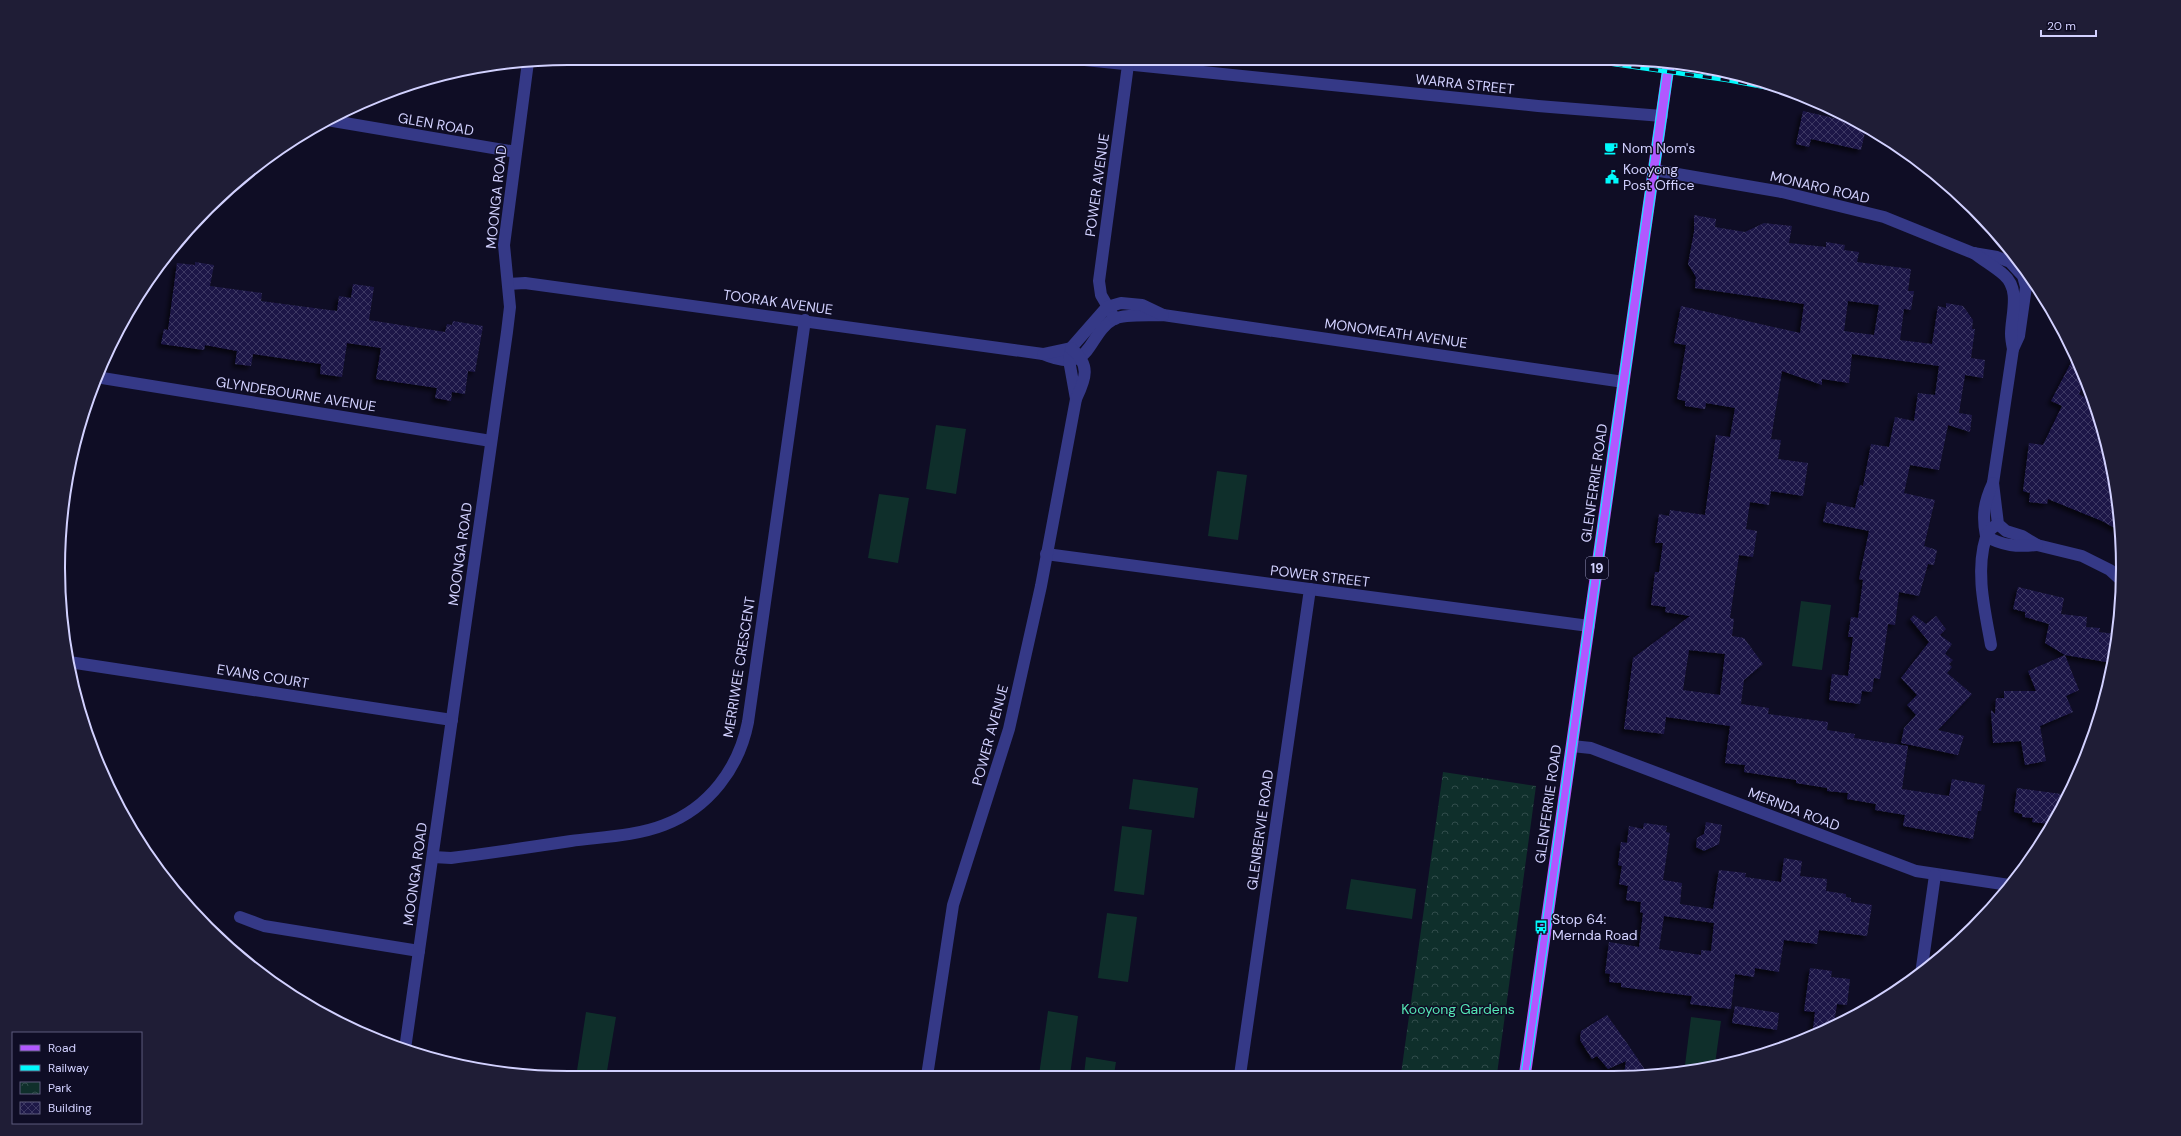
<svg xmlns="http://www.w3.org/2000/svg" width="2181" height="1136" font-family="'DM Sans',sans-serif">
<style>
.park{fill:url(#park-crowns)}
.pitch{fill:#0f2f2b}
.building{fill:url(#building-cross-hatch);fill-rule:evenodd;filter:url(#shadow)}
.lines{fill:none;stroke-linecap:round;stroke-linejoin:round}
.street{stroke:#353987;stroke-width:12}
.primary{stroke:#b158ff;stroke-width:12}
.tram{stroke:#00fafc;stroke-width:1}
.rail-casing{stroke:#00fafc;stroke-width:4.5}
.rail{stroke:#0f0d25;stroke-width:3;stroke-dasharray:9;stroke-linecap:butt}
.labels{text-anchor:middle;stroke-width:3;stroke-linejoin:round;paint-order:stroke}
.shield{fill:#0f0d25;stroke:#9896be;stroke-width:1}
.shield-label{font-size:13px;font-weight:bold;fill:#d2d1ff}
.street-label{font-size:14px;fill:#d2d1ff;stroke:#0f0d25}
.poi-label{font-size:14px;fill:#d2d1ff;stroke:#0f0d25;text-anchor:start}
.park-label{font-size:14px;fill:#55e7b5;stroke:#0f0d25}
.rim{fill:none;stroke:#d2d1ff;stroke-width:2}
</style>
<defs>
<pattern id="park-crowns" width="20" height="18" patternUnits="userSpaceOnUse"><rect width="20" height="18" fill="#0f2f2b"/><path d="M2 6a3 3 0 1 1 6 0M12 15a3 3 0 1 1 6 0" fill="none" stroke="#314c4b"/></pattern>
<pattern id="building-cross-hatch" width="8" height="8" patternUnits="userSpaceOnUse"><rect width="8" height="8" fill="#1d1847"/><path d="M0 0l8 8M0 8l8-8" fill="none" stroke="#3d3963"/></pattern>
<filter id="shadow"><feDropShadow dx="-3.5" dy="3.5" stdDeviation="2" flood-color="#0009"/></filter>
</defs>
<rect width="100%" height="100%" fill="#0f0d25"/>
<path class="park" d="M 1443,772 L 1536,786 L 1497,1074 L 1401,1074 Z"/>
<g class="pitch">
<path d="M 936,425 L 966,429 L 956,494 L 926,489 Z"/>
<path d="M 1217,471 L 1247,475 L 1238,540 L 1208,536 Z"/>
<path d="M 879,494 L 909,498 L 898,563 L 868,558 Z"/>
<path d="M 1801,601 L 1831,605 L 1822,670 L 1792,666 Z"/>
<path d="M 1133,779 L 1198,788 L 1194,818 L 1129,809 Z"/>
<path d="M 1122,826 L 1152,830 L 1144,895 L 1114,891 Z"/>
<path d="M 1351,879 L 1416,889 L 1412,919 L 1346,909 Z"/>
<path d="M 1107,913 L 1137,917 L 1128,982 L 1098,978 Z"/>
<path d="M 1048,1011 L 1078,1016 L 1070,1075 L 1039,1075 Z"/>
<path d="M 586,1012 L 616,1017 L 606,1077 L 576,1077 Z"/>
<path d="M 1691,1017 L 1721,1021 L 1715,1064 L 1684,1073 Z"/>
<path d="M 1086,1057 L 1116,1062 L 1114,1075 L 1084,1075 Z"/>
</g>
<g class="building">
<path d="M 1803,111 L 1860,124 L 1866,128 L 1861,150 L 1811,139 L 1809,147 L 1796,144 Z"/>
<path d="M 1694,215 L 1716,219 L 1715,227 L 1745,232 L 1764,223 L 1792,226 L 1789,243 L 1826,247 L 1826,242 L 1845,245 L 1844,250 L 1859,252 L 1857,262 L 1911,269 L 1908,291 L 1914,291 L 1911,310 L 1904,309 L 1900,340 L 1932,344 L 1938,306 L 1946,308 L 1946,303 L 1963,306 L 1973,320 L 1972,329 L 1975,329 L 1971,358 L 1985,360 L 1983,378 L 1965,375 L 1959,413 L 1972,415 L 1970,432 L 1948,425 L 1939,470 L 1910,465 L 1904,493 L 1935,500 L 1924,546 L 1937,550 L 1934,565 L 1928,564 L 1919,596 L 1899,592 L 1895,625 L 1888,624 L 1880,679 L 1874,678 L 1872,692 L 1862,691 L 1860,704 L 1829,700 L 1832,674 L 1848,676 L 1853,637 L 1848,637 L 1851,617 L 1858,618 L 1863,580 L 1859,579 L 1869,531 L 1823,522 L 1827,502 L 1855,508 L 1860,485 L 1863,486 L 1871,444 L 1889,447 L 1895,417 L 1914,421 L 1918,393 L 1935,395 L 1939,366 L 1852,354 L 1849,383 L 1822,379 L 1822,385 L 1782,371 L 1771,439 L 1781,440 L 1778,459 L 1808,463 L 1803,496 L 1771,491 L 1769,505 L 1750,502 L 1746,529 L 1757,531 L 1753,557 L 1739,555 L 1730,618 L 1734,619 L 1732,636 L 1744,638 L 1763,664 L 1744,680 L 1741,704 L 1769,708 L 1768,714 L 1828,722 L 1827,730 L 1855,734 L 1854,738 L 1908,746 L 1902,789 L 1949,796 L 1952,779 L 1985,785 L 1981,811 L 1978,811 L 1973,839 L 1903,826 L 1905,815 L 1875,810 L 1876,804 L 1847,799 L 1848,793 L 1827,791 L 1827,788 L 1796,783 L 1796,780 L 1744,772 L 1745,765 L 1725,763 L 1730,726 L 1666,717 L 1664,734 L 1624,729 L 1633,658 L 1690,616 L 1665,612 L 1666,607 L 1651,605 L 1655,572 L 1659,572 L 1663,543 L 1655,543 L 1659,514 L 1669,516 L 1670,510 L 1705,515 L 1716,435 L 1730,437 L 1735,408 L 1706,403 L 1705,409 L 1685,406 L 1685,401 L 1677,399 L 1686,345 L 1674,343 L 1681,306 L 1800,333 L 1804,304 L 1695,288 L 1696,277 L 1688,264 L 1694,232 ZM 1848,301 L 1879,305 L 1874,335 L 1844,331 ZM 1689,650 L 1725,654 L 1720,695 L 1683,690 Z"/>
<path d="M 195,262 L 214,265 L 210,286 L 262,293 L 261,301 L 337,311 L 339,296 L 351,298 L 353,284 L 374,287 L 369,320 L 445,332 L 447,324 L 452,325 L 453,321 L 483,326 L 475,372 L 468,371 L 465,394 L 452,392 L 451,401 L 435,398 L 437,388 L 376,379 L 381,348 L 347,343 L 342,377 L 320,374 L 321,364 L 253,354 L 251,366 L 235,364 L 237,351 L 205,345 L 204,350 L 161,344 L 164,329 L 168,330 L 177,263 L 195,265 Z"/>
<path d="M 2074,357 L 2085,381 L 2079,394 L 2096,404 L 2119,501 L 2120,531 L 2102,521 L 2048,499 L 2047,504 L 2029,502 L 2030,493 L 2023,491 L 2029,443 L 2043,445 L 2062,406 L 2051,401 Z"/>
<path d="M 2018,587 L 2064,598 L 2061,614 L 2087,617 L 2086,627 L 2100,628 L 2099,632 L 2116,634 L 2112,663 L 2065,655 L 2079,690 L 2066,696 L 2073,712 L 2040,726 L 2046,761 L 2025,765 L 2021,741 L 1993,743 L 1991,710 L 1995,714 L 1996,698 L 2004,698 L 2004,691 L 2036,691 L 2028,671 L 2065,655 L 2045,643 L 2049,624 L 2025,617 L 2025,612 L 2013,609 Z"/>
<path d="M 1914,615 L 1926,624 L 1936,616 L 1946,629 L 1940,635 L 1952,644 L 1945,654 L 1953,660 L 1949,664 L 1952,667 L 1947,673 L 1972,694 L 1938,730 L 1964,736 L 1958,755 L 1901,743 L 1904,728 L 1916,715 L 1907,705 L 1917,695 L 1901,678 L 1929,642 L 1910,619 Z"/>
<path d="M 2017,788 L 2039,791 L 2069,795 L 2050,824 L 2032,822 L 2033,818 L 2022,817 L 2022,814 L 2014,812 Z"/>
<path d="M 1706,822 L 1722,825 L 1719,844 L 1704,851 L 1696,847 L 1697,838 L 1704,834 Z"/>
<path d="M 1644,823 L 1667,826 L 1666,832 L 1670,833 L 1663,880 L 1682,883 L 1680,904 L 1713,909 L 1719,870 L 1746,873 L 1745,877 L 1781,882 L 1784,858 L 1802,861 L 1800,876 L 1827,879 L 1826,891 L 1846,894 L 1846,897 L 1851,898 L 1851,902 L 1872,905 L 1867,936 L 1819,930 L 1817,944 L 1784,940 L 1779,972 L 1755,968 L 1754,977 L 1735,974 L 1731,1009 L 1690,1004 L 1692,996 L 1621,987 L 1621,983 L 1609,982 L 1610,974 L 1605,973 L 1609,942 L 1639,947 L 1643,913 L 1640,912 L 1641,902 L 1626,900 L 1628,886 L 1619,884 L 1622,866 L 1618,865 L 1621,842 L 1627,843 L 1629,826 L 1643,829 ZM 1664,916 L 1714,923 L 1711,951 L 1701,950 L 1701,955 L 1659,949 Z"/>
<path d="M 1810,968 L 1832,971 L 1831,977 L 1850,979 L 1847,1005 L 1837,1004 L 1834,1024 L 1812,1037 L 1815,1012 L 1804,1011 Z"/>
<path d="M 1735,1006 L 1779,1013 L 1777,1030 L 1732,1023 Z"/>
<path d="M 1607,1015 L 1629,1046 L 1648,1074 L 1624,1074 L 1626,1061 L 1608,1069 L 1597,1056 L 1592,1059 L 1580,1040 L 1581,1031 Z"/>
</g>
<g class="lines">
<g class="street">
<path d="M 1075,59 L 1538,106 L 1662,116"/>
<path d="M 327,120 L 516,152"/>
<path d="M 1654,170 L 1782,192 L 1884,217 L 1973,253 L 1997,257 L 2010,262 L 2023,276 L 2026,287 L 2019,336 L 2013,349"/>
<path d="M 1974,253 C 1984,261 1995,267 2004,275 C 2021,290 2011,315 2011,334 C 2011,339 2012,344 2013,349 L 1993,483 L 1998,524 L 2006,531 L 2022,536 L 2037,545 L 2082,556 L 2110,570 L 2121,580"/>
<path d="M 508,284 L 525,283 L 1043,354 C 1094,376 1086,334 1114,319 C 1123,314 1151,316 1163,315 L 1624,382"/>
<path d="M 1115,319 L 1101,295 L 1099,281 L 1128,65"/>
<path d="M 1043,354 L 1071,348"/>
<path d="M 96,377 L 491,441"/>
<path d="M 1076,399 L 1069,360 L 1071,348 L 1107,307 L 1121,303 L 1142,305 L 1163,315"/>
<path d="M 1993,483 C 1984,502 1982,516 1986,536 C 2002,546 2018,547 2037,545"/>
<path d="M 1046,554 L 1589,626"/>
<path d="M 1991,645 C 1985,611 1975,572 1986,537 C 1987,532 1993,527 1998,524"/>
<path d="M 69,662 L 452,720"/>
<path d="M 1572,746 L 1591,748 L 1916,871 L 2009,885"/>
<path d="M 433,857 L 451,858 C 491,853 531,847 571,841 C 601,837 636,836 664,825 C 709,808 739,768 748,722 L 805,320"/>
<path d="M 240,917 L 264,926 L 419,951"/>
<path d="M 1921,974 L 1935,875"/>
<path d="M 405,1049 L 507,332 L 510,307 L 504,245 L 528,62"/>
<path d="M 1240,1075 L 1310,589"/>
<path d="M 927,1076 L 953,905 L 1009,729 L 1041,586 L 1076,399 C 1086,378 1091,365 1071,348"/>
</g>
<path class="primary" d="M 1525,1074 L 1669,63"/>
<g class="tram">
<path d="M 1521,1074 L 1664,62"/>
<path d="M 1529,1074 L 1674,64"/>
</g>
<g class="rail-casing">
<path id="rail" d="M 1578,59 L 1727,80 L 1785,91"/>
</g>
<use href="#rail" class="rail"/>
</g>
<defs>
<g id="cafe-bare" transform="scale(1.08)"><path d="M-5.5-4.5H6V0H3Q3 3.5 0 3.5H-2.5Q-5.5 3.5-5.5 0ZM3-3.2v2h1.7v-2ZM-6 4.5H4V6H-6Z" fill="#00fafc" stroke="#0f0d25" stroke-width="2.5" paint-order="stroke"/></g>
<g id="civic-bare" transform="scale(1.08)"><path d="M-.6-6.5H3V-4.5H.6V-3L4-1V1h2V6H-6V1h2V-1L-.6-3ZM-1.2 2.5V6h2.4V2.5Z" fill="#00fafc" stroke="#0f0d25" stroke-width="2.5" paint-order="stroke"/></g>
<g id="bus-bare" transform="scale(1.08)"><path d="M-5-6H5V4H4V6H2V4H-2V6H-4V4H-5ZM-3.5-4V0h7V-4ZM-3.5 1.2v1.5H-2V1.2ZM2 1.2v1.5H3.5V1.2Z" fill="#00fafc" stroke="#0f0d25" stroke-width="2.5" paint-order="stroke"/></g>
</defs>
<g fill-rule="evenodd">
<use href="#cafe-bare" x="1611" y="148"/>
<use href="#civic-bare" x="1612" y="177"/>
<use href="#bus-bare" x="1541" y="927"/>
</g>
<g class="labels">
<rect class="shield" x="1586" y="557" width="22" height="22" rx="3"/>
<g class="shield-label">
<text x="1597" y="573">19</text>
</g>
<g class="street-label">
<text transform="translate(1465 84) rotate(6)" y="5">WARRA STREET</text>
<text transform="translate(436 124) rotate(10)" y="5">GLEN ROAD</text>
<text transform="translate(1097 185) rotate(-82)" y="5">POWER AVENUE</text>
<text transform="translate(1820 187) rotate(13)" y="5">MONARO ROAD</text>
<text transform="translate(496 197) rotate(-84)" y="5">MOONGA ROAD</text>
<text transform="translate(778 302) rotate(8)" y="5">TOORAK AVENUE</text>
<text transform="translate(1396 333) rotate(8)" y="5">MONOMEATH AVENUE</text>
<text transform="translate(296 394) rotate(9)" y="5">GLYNDEBOURNE AVENUE</text>
<text transform="translate(1594 483) rotate(-82)" y="5">GLENFERRIE ROAD</text>
<text transform="translate(460 554) rotate(-82)" y="5">MOONGA ROAD</text>
<text transform="translate(1320 576) rotate(7)" y="5">POWER STREET</text>
<text transform="translate(739 667) rotate(-81)" y="5">MERRIWEE CRESCENT</text>
<text transform="translate(263 676) rotate(9)" y="5">EVANS COURT</text>
<text transform="translate(990 735) rotate(-75)" y="5">POWER AVENUE</text>
<text transform="translate(1548 804) rotate(-82)" y="5">GLENFERRIE ROAD</text>
<text transform="translate(1794 809) rotate(21)" y="5">MERNDA ROAD</text>
<text transform="translate(1260 830) rotate(-82)" y="5">GLENBERVIE ROAD</text>
<text transform="translate(415 874) rotate(-82)" y="5">MOONGA ROAD</text>
</g>
<g class="poi-label">
<text x="1622" y="153">Nom Nom's</text>
<text x="1623" y="174">Kooyong<tspan x="1623" dy="16">Post Office</tspan></text>
<text x="1552" y="924">Stop 64:<tspan x="1552" dy="16">Mernda Road</tspan></text>
</g>
<g class="park-label">
<text x="1458" y="1014">Kooyong Gardens</text>
</g>
</g>
<path d="M0 0H2181V1136H0ZM568 65H1613A503 503 0 0 1 2116 568V568A503 503 0 0 1 1613 1071H568A503 503 0 0 1 65 568V568A503 503 0 0 1 568 65Z" fill="#1f1d36" fill-rule="evenodd"/>
<path class="rim" d="M568 65H1613A503 503 0 0 1 2116 568V568A503 503 0 0 1 1613 1071H568A503 503 0 0 1 65 568V568A503 503 0 0 1 568 65Z"/>
<rect x="12" y="1032" width="130" height="92" fill="#0f0d25" stroke="#5d5b7c"/>
<rect x="20" y="1045" width="20" height="6" fill="#b158ff" stroke="#5d5b7c"/>
<text x="48" y="1052" font-size="12" fill="#d2d1ff">Road</text>
<rect x="20" y="1065" width="20" height="6" fill="#00fafc" stroke="#5d5b7c"/>
<text x="48" y="1072" font-size="12" fill="#d2d1ff">Railway</text>
<rect x="20" y="1082" width="20" height="12" fill="url(#park-crowns)" stroke="#5d5b7c"/>
<text x="48" y="1092" font-size="12" fill="#d2d1ff">Park</text>
<rect x="20" y="1102" width="20" height="12" fill="url(#building-cross-hatch)" stroke="#5d5b7c"/>
<text x="48" y="1112" font-size="12" fill="#d2d1ff">Building</text>
<path d="M2041 30v6h55v-6" fill="none" stroke="#d2d1ff" stroke-width="2"/>
<text x="2047" y="30" font-size="12" fill="#d2d1ff" stroke="#0f0d25" stroke-width="3" paint-order="stroke">20 m</text>
</svg>
